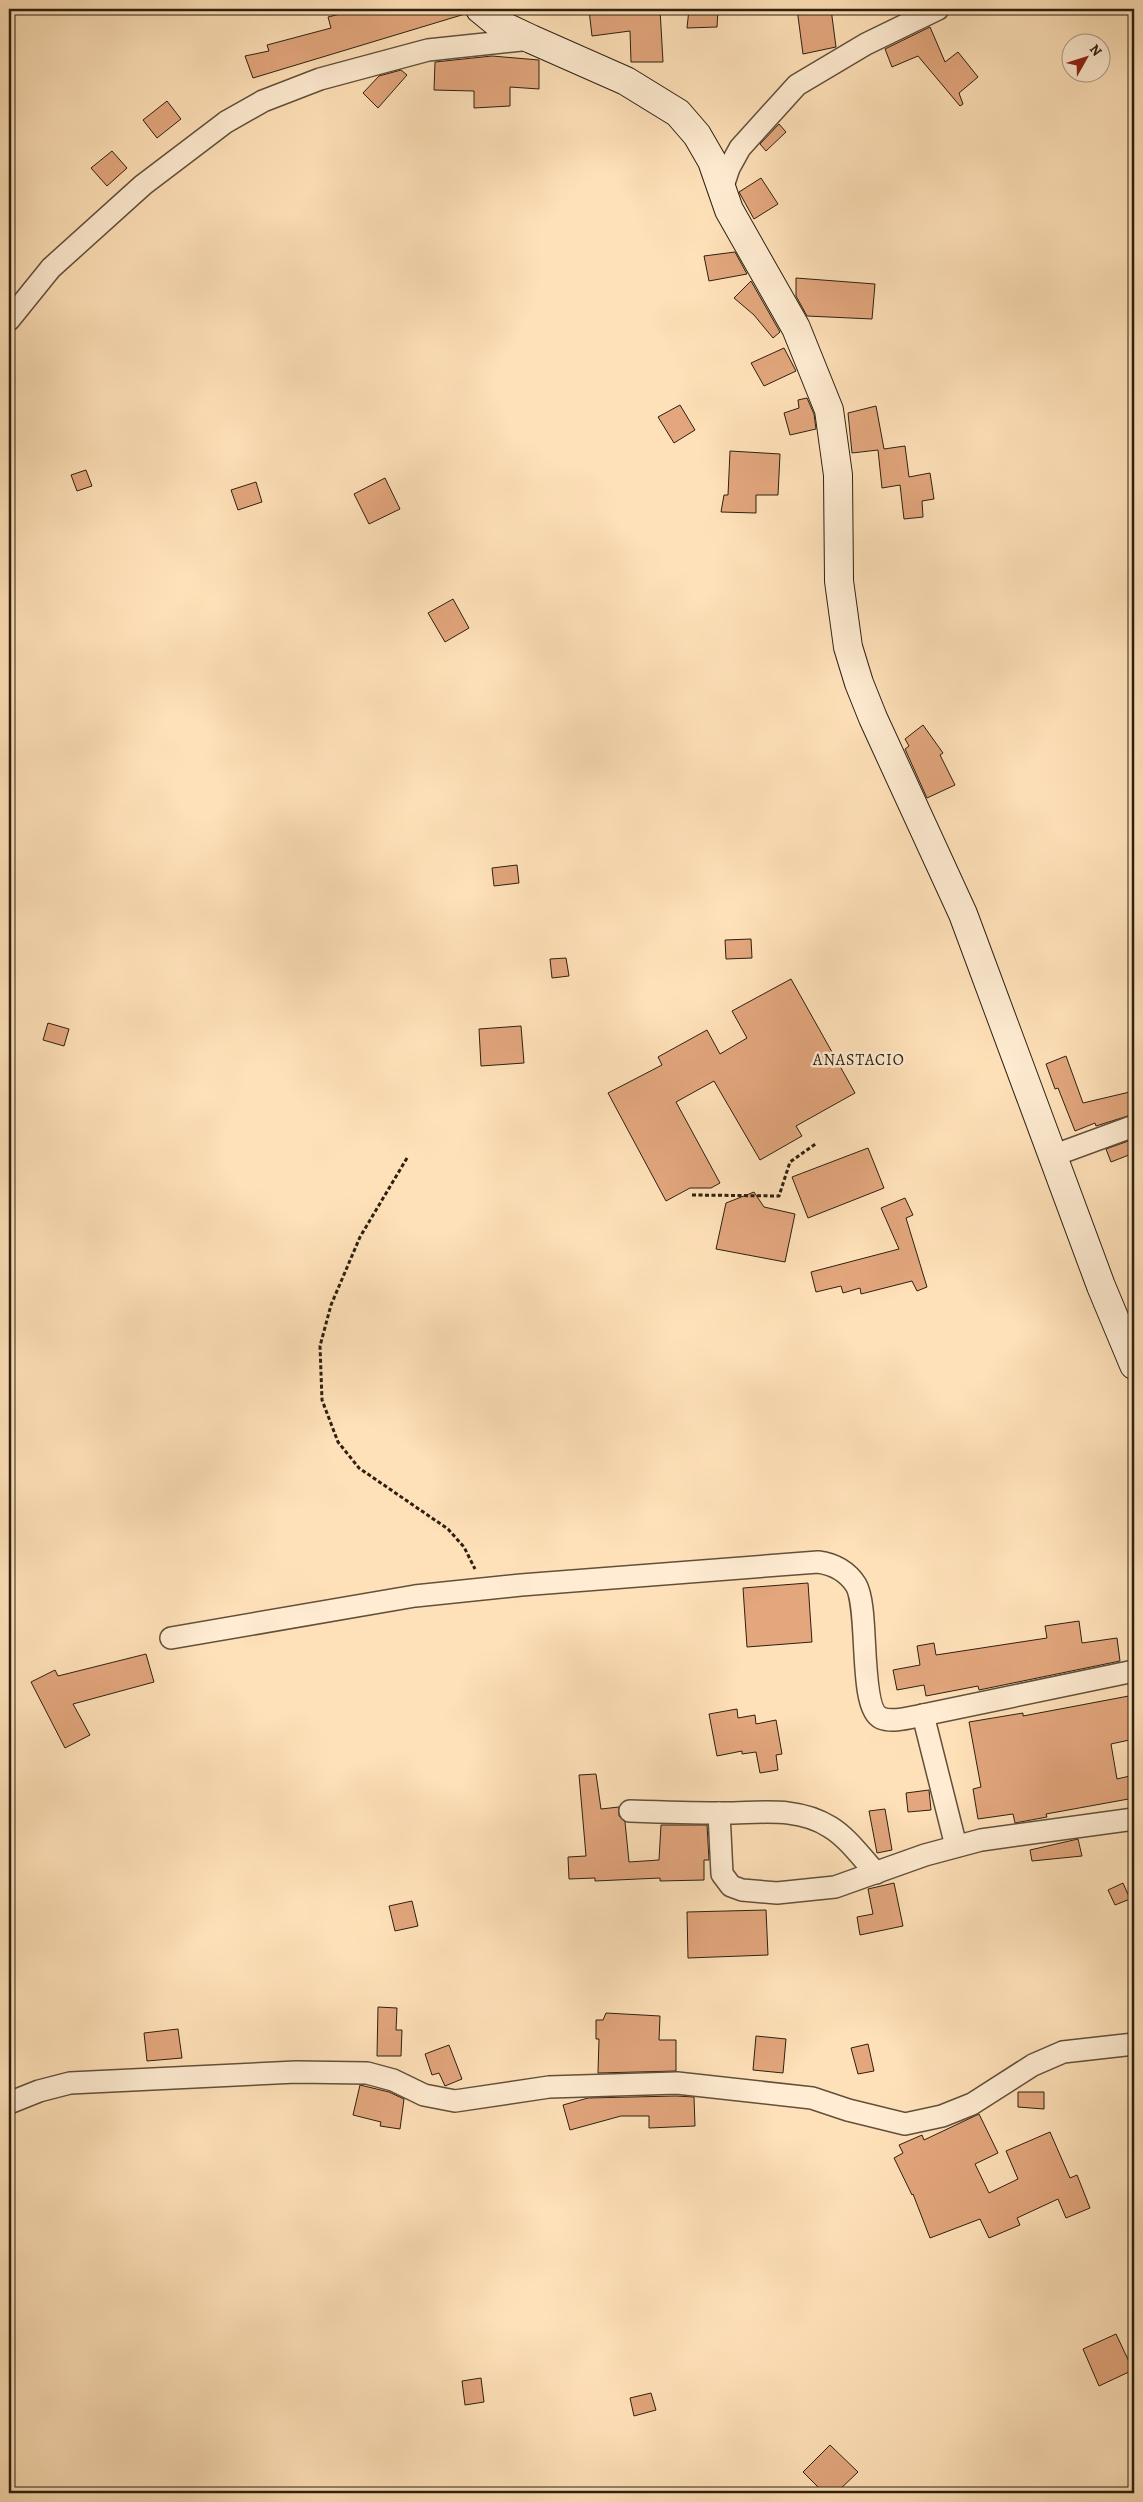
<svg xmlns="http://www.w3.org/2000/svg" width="1143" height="2502" font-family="Alegreya,serif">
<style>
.building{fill:#e3a67d;stroke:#2d2011}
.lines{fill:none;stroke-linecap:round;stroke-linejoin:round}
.street-casing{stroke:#62503b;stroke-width:24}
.secondary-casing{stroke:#2d2011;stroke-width:30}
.path{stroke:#2d2011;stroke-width:3;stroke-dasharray:4 2.5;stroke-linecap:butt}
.street{stroke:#ffecd2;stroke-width:21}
.secondary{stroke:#ffecd2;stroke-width:28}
.labels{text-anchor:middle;stroke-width:5;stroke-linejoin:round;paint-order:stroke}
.quarter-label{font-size:16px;letter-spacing:1px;fill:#2d2011;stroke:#ffecd2}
</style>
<rect width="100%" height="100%" fill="#ffe1b9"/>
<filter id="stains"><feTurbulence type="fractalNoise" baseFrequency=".004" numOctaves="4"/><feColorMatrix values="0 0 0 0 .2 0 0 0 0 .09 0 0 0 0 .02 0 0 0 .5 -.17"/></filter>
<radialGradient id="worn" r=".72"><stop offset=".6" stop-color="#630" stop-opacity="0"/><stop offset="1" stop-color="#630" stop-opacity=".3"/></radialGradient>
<g class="building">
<path d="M 360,9 L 465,9 L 465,14 L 253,78 L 245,56 L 269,51 L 267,45 L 331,28 L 328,17 Z"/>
<path d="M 597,9 L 660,9 L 663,62 L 631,62 L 630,31 L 592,36 L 589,10 Z"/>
<path d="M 689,9 L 718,9 L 717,27 L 687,28 Z"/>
<path d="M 797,9 L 831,9 L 836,47 L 803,54 Z"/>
<path d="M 930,27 L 945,62 L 958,52 L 978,77 L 959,93 L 963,104 L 960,106 L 918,56 L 892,67 L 885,49 Z"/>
<path d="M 492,56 L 539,60 L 539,89 L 510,87 L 510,106 L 474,108 L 474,91 L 434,90 L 435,62 Z"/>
<path d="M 401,70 L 407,75 L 378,108 L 363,93 L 379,76 Z"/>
<path d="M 167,101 L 181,119 L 157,138 L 143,120 Z"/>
<path d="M 779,124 L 786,132 L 766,151 L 760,144 Z"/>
<path d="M 112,151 L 127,168 L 107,186 L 91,168 Z"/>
<path d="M 761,178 L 778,204 L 754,219 L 739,192 Z"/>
<path d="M 735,252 L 747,274 L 709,281 L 704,256 Z"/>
<path d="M 796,278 L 875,284 L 872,319 L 807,316 L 796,296 Z"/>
<path d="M 751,281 L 780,332 L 773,338 L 754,315 L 734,298 Z"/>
<path d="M 784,348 L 796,371 L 764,386 L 751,363 Z"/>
<path d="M 807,398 L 814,414 L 816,429 L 790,435 L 784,413 L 799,408 L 798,400 Z"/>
<path d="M 680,405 L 695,430 L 674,443 L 658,417 Z"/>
<path d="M 876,406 L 884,449 L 905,446 L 909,477 L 930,473 L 934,499 L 922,501 L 923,517 L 904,519 L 900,485 L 882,488 L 878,450 L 852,453 L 848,413 Z"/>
<path d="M 730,451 L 780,454 L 778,495 L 756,495 L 756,513 L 721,512 L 724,495 L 728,495 Z"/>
<path d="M 86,470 L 92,486 L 77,491 L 71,475 Z"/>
<path d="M 385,478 L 400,509 L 369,524 L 354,494 Z"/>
<path d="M 256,482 L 262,502 L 238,510 L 231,490 Z"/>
<path d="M 453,599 L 469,628 L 445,642 L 428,613 Z"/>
<path d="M 923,725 L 943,753 L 940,755 L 955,785 L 927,798 L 905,749 L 909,746 L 905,739 Z"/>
<path d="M 517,865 L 519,883 L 494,886 L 492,868 Z"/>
<path d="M 751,939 L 752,958 L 726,959 L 725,940 Z"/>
<path d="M 566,958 L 569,976 L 552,978 L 550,959 Z"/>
<path d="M 791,979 L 855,1093 L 796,1126 L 802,1136 L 760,1160 L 714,1081 L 676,1102 L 720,1183 L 711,1188 L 690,1188 L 666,1201 L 608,1093 L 662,1065 L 658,1057 L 707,1030 L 720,1054 L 747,1038 L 732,1011 Z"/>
<path d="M 48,1023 L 69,1029 L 64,1046 L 43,1040 Z"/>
<path d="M 521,1026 L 524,1063 L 481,1066 L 479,1029 Z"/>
<path d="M 1066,1056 L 1083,1103 L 1134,1091 L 1134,1114 L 1096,1126 L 1095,1123 L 1075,1131 L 1058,1088 L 1055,1089 L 1046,1064 Z"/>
<path d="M 1134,1139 L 1134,1153 L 1111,1162 L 1106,1149 Z"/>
<path d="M 868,1148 L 884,1188 L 808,1218 L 792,1177 Z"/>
<path d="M 754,1192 L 764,1207 L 795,1214 L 785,1262 L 716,1249 L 726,1203 Z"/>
<path d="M 905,1198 L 913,1215 L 906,1218 L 927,1287 L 917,1291 L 912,1281 L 861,1294 L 860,1288 L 843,1293 L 841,1286 L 816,1292 L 811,1272 L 899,1249 L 881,1208 Z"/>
<path d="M 808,1583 L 812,1642 L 747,1647 L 743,1588 Z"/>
<path d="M 1079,1621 L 1082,1643 L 1117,1638 L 1120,1661 L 979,1690 L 978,1686 L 926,1696 L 924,1685 L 897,1690 L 893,1670 L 920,1665 L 917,1646 L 934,1643 L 936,1655 L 1047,1638 L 1045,1626 Z"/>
<path d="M 146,1654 L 154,1682 L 73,1704 L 90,1735 L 65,1748 L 31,1682 L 55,1670 L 58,1676 Z"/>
<path d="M 1134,1695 L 1134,1739 L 1111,1744 L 1117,1779 L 1134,1775 L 1134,1798 L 1046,1814 L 1047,1817 L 1015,1823 L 1013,1814 L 978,1819 L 973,1789 L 981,1787 L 969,1722 L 1023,1713 L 1023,1716 Z"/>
<path d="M 737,1709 L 738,1718 L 755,1715 L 756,1724 L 776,1720 L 782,1754 L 776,1755 L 778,1770 L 760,1773 L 756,1752 L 742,1754 L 742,1751 L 717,1756 L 709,1714 Z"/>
<path d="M 596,1774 L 601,1809 L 619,1807 L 619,1816 L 625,1822 L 629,1862 L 659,1860 L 661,1825 L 707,1825 L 709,1860 L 704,1860 L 704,1880 L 660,1881 L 660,1878 L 595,1881 L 595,1878 L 569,1879 L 568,1857 L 586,1856 L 579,1775 Z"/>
<path d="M 929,1790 L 931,1810 L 908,1812 L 906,1793 Z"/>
<path d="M 885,1809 L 892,1850 L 877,1853 L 869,1811 Z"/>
<path d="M 1078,1839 L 1082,1856 L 1032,1861 L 1030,1850 Z"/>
<path d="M 894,1883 L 903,1926 L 860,1935 L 857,1917 L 873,1914 L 868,1889 Z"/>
<path d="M 1123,1883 L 1130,1899 L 1115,1905 L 1108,1890 Z"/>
<path d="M 412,1901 L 418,1926 L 395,1931 L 389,1906 Z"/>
<path d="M 766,1910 L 768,1955 L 688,1958 L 687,1912 Z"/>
<path d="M 378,2007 L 397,2008 L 396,2030 L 402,2030 L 401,2056 L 377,2056 Z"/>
<path d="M 606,2013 L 660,2016 L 659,2040 L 676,2040 L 676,2071 L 598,2073 L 599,2039 L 596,2039 L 596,2020 L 603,2020 Z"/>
<path d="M 178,2029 L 182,2058 L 147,2061 L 144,2033 Z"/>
<path d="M 756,2036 L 786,2039 L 783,2073 L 753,2070 Z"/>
<path d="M 868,2044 L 874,2071 L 858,2074 L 851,2048 Z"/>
<path d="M 449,2045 L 462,2079 L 445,2086 L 439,2073 L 432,2075 L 425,2054 Z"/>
<path d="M 360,2085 L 389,2092 L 404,2099 L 400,2129 L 380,2126 L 381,2122 L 353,2115 Z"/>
<path d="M 1018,2092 L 1044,2092 L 1044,2109 L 1018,2107 Z"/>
<path d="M 676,2096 L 694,2097 L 695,2126 L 649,2128 L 649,2116 L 621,2116 L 570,2130 L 563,2105 L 588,2098 Z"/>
<path d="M 979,2114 L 998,2153 L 975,2164 L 989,2193 L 1018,2179 L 1006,2151 L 1050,2132 L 1070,2178 L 1077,2175 L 1090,2208 L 1066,2218 L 1058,2199 L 1017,2218 L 1020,2225 L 989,2238 L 980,2219 L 930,2238 L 913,2194 L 912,2195 L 894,2158 L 903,2153 L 899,2145 L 922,2135 L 924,2140 Z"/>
<path d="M 1116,2334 L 1133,2370 L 1099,2386 L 1083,2349 Z"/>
<path d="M 481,2378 L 484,2402 L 465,2405 L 462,2381 Z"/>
<path d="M 651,2393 L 656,2410 L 634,2416 L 630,2398 Z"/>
<path d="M 830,2445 L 858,2472 L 836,2493 L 824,2493 L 803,2472 Z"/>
</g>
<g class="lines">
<g class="street-casing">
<g id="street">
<path d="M 721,192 L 729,168 L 740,148 L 797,85 L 866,44 L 938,9"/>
<path d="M 9,320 L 51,268 L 143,185 L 226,122 L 263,101 L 320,79 L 428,50 L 531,39"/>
<path d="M 1055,1155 L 1134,1126"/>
<path d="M 171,1638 L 415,1596 L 521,1585 L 818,1562 C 833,1564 847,1571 856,1585 C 870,1609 858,1708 881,1718 C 893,1723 911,1717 923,1715 L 1134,1671"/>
<path d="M 923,1715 L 956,1846"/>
<path d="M 630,1811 C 659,1812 688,1813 718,1813 C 756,1814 795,1805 830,1827 C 848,1838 861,1857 876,1873"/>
<path d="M 719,1813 L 722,1874 L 731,1886 L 742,1890 L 777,1893 L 835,1887 L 925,1855 L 981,1840 L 1134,1819"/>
<path d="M 9,2103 L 39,2091 L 70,2083 L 296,2072 L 367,2073 L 393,2080 L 424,2095 L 455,2101 L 549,2087 L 677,2083 L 812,2098 L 848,2110 L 905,2124 L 942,2116 L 972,2104 L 1033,2065 L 1063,2052 L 1134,2044"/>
</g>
</g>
<g class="secondary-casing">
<path id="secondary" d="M 480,9 L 497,23 L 531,39 L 626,81 L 678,113 L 697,135 L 712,161 L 729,210 L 796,328 L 829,410 L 838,475 L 839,581 L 848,647 L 859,683 L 873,718 L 963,914 L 1101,1286 L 1134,1365"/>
</g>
<g class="path">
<path d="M 407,1158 L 360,1237 L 331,1305 L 320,1346 L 322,1400 L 338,1442 L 359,1468 L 448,1529 L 464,1547 L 475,1569"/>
<path d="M 692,1195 L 779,1196 L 790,1162 L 817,1143"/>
</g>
<use href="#street" class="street"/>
<use href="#secondary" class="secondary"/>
</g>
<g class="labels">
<g class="quarter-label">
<text x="859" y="1065">ANASTACIO</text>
</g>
</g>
<rect width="1143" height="2502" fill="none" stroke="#ffe1b9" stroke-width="30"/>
<rect x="10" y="10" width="1123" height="2482" fill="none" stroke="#2d2011" stroke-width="2.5"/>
<rect x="15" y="15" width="1113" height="2472" fill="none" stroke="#2d2011"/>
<g transform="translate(1086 58) rotate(51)"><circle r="24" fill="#ffecd2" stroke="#ab9a85"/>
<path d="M0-4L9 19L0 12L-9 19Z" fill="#8f2418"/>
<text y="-8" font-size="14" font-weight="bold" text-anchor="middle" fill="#2d2011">N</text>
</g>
<rect width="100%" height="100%" filter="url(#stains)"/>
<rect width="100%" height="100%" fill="url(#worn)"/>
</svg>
